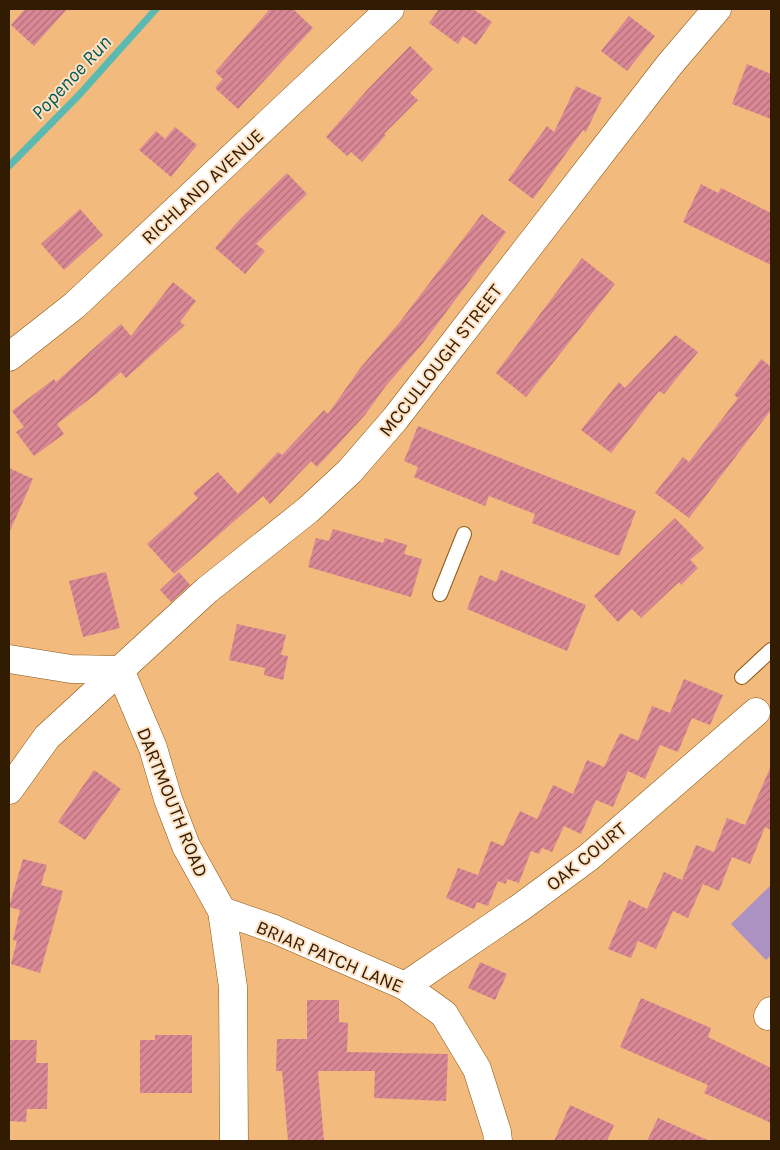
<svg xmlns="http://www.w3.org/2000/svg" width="780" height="1150" font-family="Karla,sans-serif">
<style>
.garden{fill:#ac92c3}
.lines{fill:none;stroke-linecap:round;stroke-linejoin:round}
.stream{stroke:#5abab2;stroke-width:7}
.building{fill:url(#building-hatch)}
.service-casing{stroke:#895813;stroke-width:16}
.minor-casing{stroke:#895813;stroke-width:29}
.service{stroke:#fff;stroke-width:14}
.minor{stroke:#fff;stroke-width:28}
.labels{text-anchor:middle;stroke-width:4;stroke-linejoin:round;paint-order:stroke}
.street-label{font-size:19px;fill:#311c02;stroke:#fee1c3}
.water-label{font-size:20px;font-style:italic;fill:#015a55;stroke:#fee1c3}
</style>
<defs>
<pattern id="building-hatch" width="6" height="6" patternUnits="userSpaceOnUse" patternTransform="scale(1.25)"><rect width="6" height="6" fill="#da8896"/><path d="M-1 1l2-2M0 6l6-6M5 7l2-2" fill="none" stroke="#b16e78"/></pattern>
</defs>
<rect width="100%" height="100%" fill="#f2ba7c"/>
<path class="garden" d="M 771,885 L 771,955 L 766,960 L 731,924 Z"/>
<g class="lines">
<path class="stream" d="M 9,166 L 79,95 L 156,9"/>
</g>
<g class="building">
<path d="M 25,9 L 67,9 L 34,46 L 11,25 Z"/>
<path d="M 270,9 L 293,9 L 313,28 L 238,109 L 215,88 L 223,79 L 215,72 Z"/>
<path d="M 439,9 L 473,9 L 492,22 L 476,45 L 463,36 L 458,44 L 429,23 Z"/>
<path d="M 629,16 L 655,36 L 627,71 L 601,51 Z"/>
<path d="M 410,46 L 433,69 L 410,93 L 418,100 L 384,134 L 386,135 L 362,162 L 351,152 L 347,156 L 326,137 L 367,90 Z"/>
<path d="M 747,64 L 771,74 L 771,119 L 732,104 Z"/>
<path d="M 576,86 L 602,98 L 586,132 L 583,130 L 533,199 L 508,180 L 547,126 L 554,132 Z"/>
<path d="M 175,127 L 197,145 L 171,177 L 139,150 L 156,131 L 165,139 Z"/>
<path d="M 287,173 L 307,194 L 256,244 L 265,251 L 245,274 L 215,248 L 241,218 Z"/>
<path d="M 701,184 L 718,193 L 721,188 L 771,213 L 771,265 L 683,222 Z"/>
<path d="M 80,209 L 103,235 L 64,270 L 41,244 Z"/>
<path d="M 482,214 L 506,232 L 423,343 L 385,387 L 365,415 L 317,467 L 311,461 L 270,504 L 263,496 L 174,574 L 147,544 L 198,498 L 193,493 L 218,472 L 238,494 L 278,452 L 282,455 L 324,410 L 328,414 L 361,367 L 399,323 Z"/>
<path d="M 582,258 L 615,284 L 526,397 L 496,373 Z"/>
<path d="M 173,282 L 196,301 L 180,322 L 185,325 L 126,378 L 121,372 L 96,394 L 57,424 L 64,434 L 34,456 L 16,432 L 24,427 L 12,411 L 54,379 L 56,382 L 121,324 L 131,336 Z"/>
<path d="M 675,335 L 698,352 L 664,394 L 659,391 L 611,453 L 581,430 L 619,382 L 625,388 Z"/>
<path d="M 761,359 L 771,367 L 771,410 L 689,518 L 655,493 L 683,457 L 689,462 L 738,398 L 734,395 Z"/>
<path d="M 418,426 L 636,511 L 619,556 L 532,523 L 535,514 L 489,496 L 485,506 L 414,477 L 418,467 L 404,461 Z"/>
<path d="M 9,468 L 33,479 L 9,533 Z"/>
<path d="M 675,518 L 704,548 L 690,560 L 698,568 L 681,585 L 679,582 L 641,618 L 632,609 L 618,622 L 594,596 Z"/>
<path d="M 333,529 L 383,543 L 385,538 L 407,545 L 404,554 L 422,559 L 411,597 L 308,567 L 316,538 L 329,541 Z"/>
<path d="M 501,570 L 586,605 L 567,651 L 467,609 L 480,575 L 496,582 Z"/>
<path d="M 106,572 L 120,628 L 83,637 L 69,581 Z"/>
<path d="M 179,572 L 190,585 L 171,602 L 160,590 Z"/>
<path d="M 237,624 L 286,635 L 281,655 L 288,656 L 283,680 L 264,675 L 265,668 L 229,660 Z"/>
<path d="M 684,679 L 723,695 L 710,725 L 692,718 L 678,752 L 660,745 L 645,779 L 628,771 L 613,807 L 596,800 L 581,834 L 564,826 L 552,852 L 542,848 L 539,854 L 531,851 L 519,883 L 507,879 L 506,884 L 498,881 L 488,906 L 477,902 L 474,909 L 446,898 L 458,868 L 478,875 L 491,841 L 503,846 L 520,811 L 537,819 L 553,785 L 573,794 L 587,760 L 604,767 L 620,733 L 638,741 L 652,706 L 670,713 Z"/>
<path d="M 771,766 L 771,830 L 765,827 L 750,864 L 732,857 L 719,891 L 703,884 L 688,918 L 673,911 L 656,949 L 638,941 L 631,958 L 608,949 L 629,900 L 647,909 L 664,872 L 682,880 L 696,845 L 714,852 L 727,818 L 745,825 Z"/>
<path d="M 94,770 L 121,789 L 85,840 L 58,822 Z"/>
<path d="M 23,859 L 47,865 L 41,885 L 63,891 L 40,973 L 11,964 L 17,941 L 13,940 L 20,910 L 9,907 Z"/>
<path d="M 480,962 L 507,974 L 495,1000 L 468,988 Z"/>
<path d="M 641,998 L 711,1028 L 708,1037 L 771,1068 L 771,1123 L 704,1093 L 708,1085 L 620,1047 Z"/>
<path d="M 307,1000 L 339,1000 L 339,1022 L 348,1023 L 347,1052 L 448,1054 L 446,1101 L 374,1098 L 375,1071 L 318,1071 L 324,1141 L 288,1141 L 282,1071 L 276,1071 L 277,1039 L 307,1039 Z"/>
<path d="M 155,1035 L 192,1035 L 192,1093 L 140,1093 L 140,1040 L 155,1040 Z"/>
<path d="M 9,1040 L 37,1040 L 36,1063 L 48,1063 L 47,1109 L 27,1109 L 26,1122 L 9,1121 Z"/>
<path d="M 570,1105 L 614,1125 L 607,1141 L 554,1141 Z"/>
<path d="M 658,1118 L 710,1141 L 647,1141 Z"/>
</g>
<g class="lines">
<g class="service-casing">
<g id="service">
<path d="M 440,594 L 464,534"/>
<path d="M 742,677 L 771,650"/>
</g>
</g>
<g class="minor-casing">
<g id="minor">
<path d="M 9,357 L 75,305 L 390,9"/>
<path d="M 9,659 L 71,669 L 120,670"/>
<path d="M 120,670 L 153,748 L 168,799 L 186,846 L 222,911 L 233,987 L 234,1141"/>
<path d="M 9,790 L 47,737 L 207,590 L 308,510 L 350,471 L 395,419 L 670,64 L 717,9"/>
<path d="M 222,911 L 274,929 L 405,986 L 444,1014 L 477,1069 L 497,1132 L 498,1141"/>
<path d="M 405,986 L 521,907 L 589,857 L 756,712"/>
<path d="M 768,1016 L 771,1011"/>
</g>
</g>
<use href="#service" class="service"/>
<use href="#minor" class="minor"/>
</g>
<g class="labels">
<g class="street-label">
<text transform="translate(202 186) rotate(-43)" y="7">RICHLAND AVENUE</text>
<text transform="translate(440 360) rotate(-52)" y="7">MCCULLOUGH STREET</text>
<text transform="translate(173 802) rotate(68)" y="7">DARTMOUTH ROAD</text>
<text transform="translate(586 856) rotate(-39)" y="7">OAK COURT</text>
<text transform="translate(330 956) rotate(23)" y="7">BRIAR PATCH LANE</text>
</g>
<g class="water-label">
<text transform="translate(71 77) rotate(-47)" y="7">Popenoe Run</text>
</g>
</g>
<rect width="780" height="1150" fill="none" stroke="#311c02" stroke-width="20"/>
</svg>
